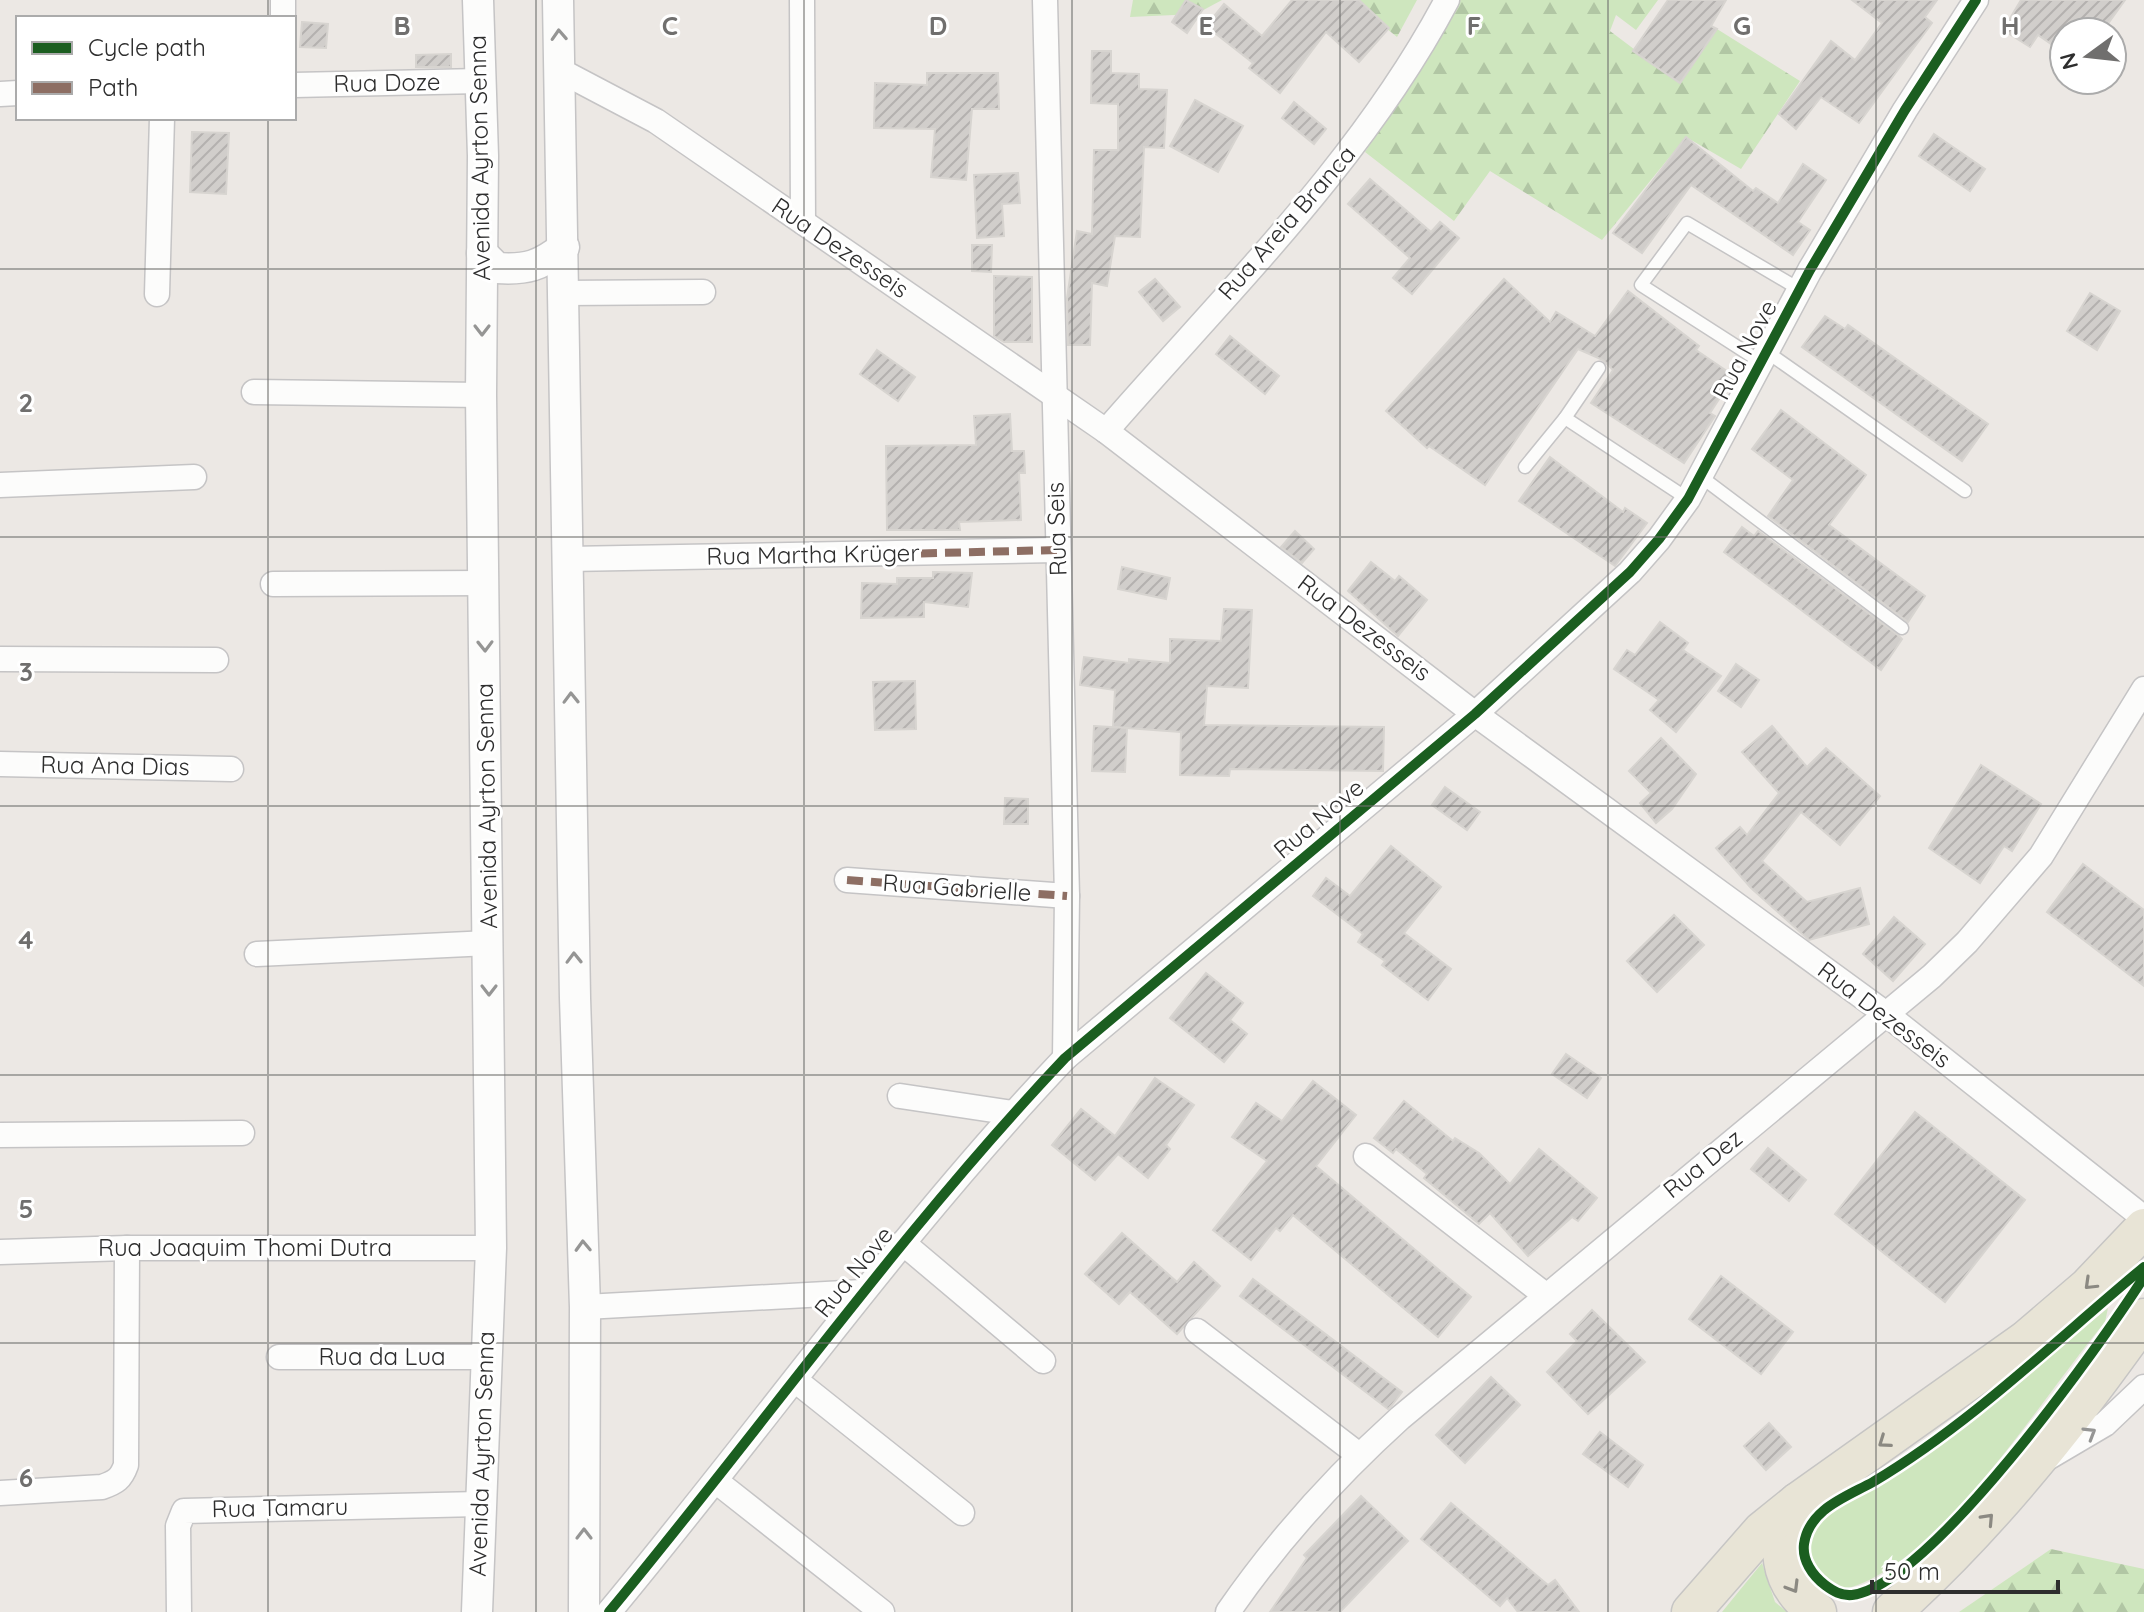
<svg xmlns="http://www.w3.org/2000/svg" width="2144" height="1612" font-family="Quicksand,sans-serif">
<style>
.forest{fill:url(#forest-firs)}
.park{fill:#cee6be}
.building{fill:url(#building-hatch);stroke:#d7d4d0;stroke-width:2}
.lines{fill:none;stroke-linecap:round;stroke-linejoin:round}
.service-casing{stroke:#c5c4c5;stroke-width:15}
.minor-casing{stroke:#c5c4c5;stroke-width:27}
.tertiary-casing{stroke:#c5c4c5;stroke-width:33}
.primary-casing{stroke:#c6c5c4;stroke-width:41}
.service{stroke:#fcfcfb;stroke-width:12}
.minor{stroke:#fcfcfb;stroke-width:24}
.tertiary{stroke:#fcfcfb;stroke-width:30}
.primary{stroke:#e8e4d6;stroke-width:38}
.quiet{stroke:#8d6e63;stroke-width:8;stroke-dasharray:16 8;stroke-linecap:butt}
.cycleway-casing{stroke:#fff;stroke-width:15}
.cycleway{stroke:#1b5e20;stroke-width:10}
.oneway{stroke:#959594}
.oneway2{stroke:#8b8982}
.grid{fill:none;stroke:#706f6e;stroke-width:2;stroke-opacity:0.55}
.labels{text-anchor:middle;stroke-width:6;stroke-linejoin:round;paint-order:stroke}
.street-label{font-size:24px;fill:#2e2e2e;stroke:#fff}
.grid-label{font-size:26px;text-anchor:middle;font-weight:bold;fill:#706f6e;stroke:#fff;stroke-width:6;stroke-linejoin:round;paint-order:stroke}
</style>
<defs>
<pattern id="forest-firs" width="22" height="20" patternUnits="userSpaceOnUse" patternTransform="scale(2)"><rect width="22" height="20" fill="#cee6be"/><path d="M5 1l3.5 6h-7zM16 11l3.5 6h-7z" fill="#b1c6a4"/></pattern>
<pattern id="building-hatch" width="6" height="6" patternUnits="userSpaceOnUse" patternTransform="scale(2)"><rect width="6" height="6" fill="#d1cecb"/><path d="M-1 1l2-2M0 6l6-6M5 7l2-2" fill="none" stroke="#b4b1af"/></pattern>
</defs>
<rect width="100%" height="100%" fill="#ece8e4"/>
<g class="forest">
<path d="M 1133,0 L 1222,0 L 1196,14 L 1130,17 Z"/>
<path d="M 1352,0 L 1417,0 L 1397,37 Z"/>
<path d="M 1460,0 L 1658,0 L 1636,30 L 1616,15 L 1610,31 L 1679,83 L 1717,29 L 1800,81 L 1741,169 L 1686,137 L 1602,240 L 1490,171 L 1454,221 L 1365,152 Z"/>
<path d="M 2051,1549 L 2144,1569 L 2144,1612 L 1959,1612 Z"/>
</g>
<g class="park">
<path d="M 2108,1308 L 2105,1322 C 2042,1397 1940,1565 1845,1589 C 1824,1579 1802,1557 1813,1532 C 1824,1508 1866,1496 1888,1481 C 1964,1427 2035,1367 2108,1308 Z"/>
<path d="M 1762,1563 L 1775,1602 L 1787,1612 L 1722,1612 Z"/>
</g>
<g class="building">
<path d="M 1186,0 L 1203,9 L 1187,33 L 1172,22 Z"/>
<path d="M 1292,0 L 1359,0 L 1389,28 L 1359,62 L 1326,32 L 1280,93 L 1249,68 L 1253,63 L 1206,26 L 1224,4 L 1262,36 Z"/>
<path d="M 1668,0 L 1726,0 L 1711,26 L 1717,29 L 1680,83 L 1633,51 Z"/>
<path d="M 1852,0 L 1937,0 L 1925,17 L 1932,23 L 1859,123 L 1821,97 L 1796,129 L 1779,114 L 1831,41 L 1855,60 L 1882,23 Z"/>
<path d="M 2021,0 L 2125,0 L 2102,32 L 2064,32 L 2064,53 L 2038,35 L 2030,47 L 2003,30 Z"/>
<path d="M 302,22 L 328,24 L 326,48 L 300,47 Z"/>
<path d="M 1092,51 L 1111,51 L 1111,73 L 1139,74 L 1139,89 L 1167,90 L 1164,148 L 1144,147 L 1140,237 L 1115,236 L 1107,286 L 1092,283 L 1090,345 L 1068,345 L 1067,298 L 1077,231 L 1092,234 L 1094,150 L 1118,150 L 1118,104 L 1091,103 Z"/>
<path d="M 451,54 L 451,67 L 416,67 L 416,55 Z"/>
<path d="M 927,73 L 998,73 L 999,109 L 972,109 L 966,180 L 931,177 L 935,129 L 874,128 L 875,83 L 927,85 Z"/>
<path d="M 1195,100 L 1243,126 L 1218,172 L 1170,146 Z"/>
<path d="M 1294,102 L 1326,129 L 1314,144 L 1282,118 Z"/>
<path d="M 192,132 L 229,133 L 226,194 L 190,192 Z"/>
<path d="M 1934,134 L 1985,169 L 1970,191 L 1919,156 Z"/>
<path d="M 1686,137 L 1753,191 L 1756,188 L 1778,203 L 1803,164 L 1826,180 L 1798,222 L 1810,230 L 1793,255 L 1691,185 L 1642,253 L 1613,233 Z"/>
<path d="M 1018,173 L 1020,203 L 1002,204 L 1004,236 L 977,238 L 974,175 Z"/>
<path d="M 1370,179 L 1431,232 L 1440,222 L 1459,238 L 1412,294 L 1393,278 L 1410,258 L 1348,204 Z"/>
<path d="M 972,245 L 992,245 L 991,272 L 972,271 Z"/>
<path d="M 994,276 L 1032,277 L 1032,342 L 1004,342 L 994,336 Z"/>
<path d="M 1155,279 L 1180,307 L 1163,321 L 1139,292 Z"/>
<path d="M 1504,279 L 1550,322 L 1556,312 L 1595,336 L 1628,291 L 1699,346 L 1696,350 L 1734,376 L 1710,413 L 1715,416 L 1684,463 L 1591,403 L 1613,370 L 1603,360 L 1578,349 L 1485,485 L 1429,446 L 1427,448 L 1386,411 Z"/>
<path d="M 2090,293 L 2120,311 L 2097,350 L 2067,331 Z"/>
<path d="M 1825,316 L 1845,329 L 1848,325 L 1988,424 L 1962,461 L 1802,347 Z"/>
<path d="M 1230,336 L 1279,376 L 1265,394 L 1216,354 Z"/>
<path d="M 877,350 L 915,377 L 898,401 L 860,374 Z"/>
<path d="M 1781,410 L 1866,475 L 1829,525 L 1925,596 L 1908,622 L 1768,516 L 1793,480 L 1752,449 Z"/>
<path d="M 1010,414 L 1012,451 L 1024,451 L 1025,473 L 1019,473 L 1021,520 L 959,522 L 960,530 L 887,530 L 886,446 L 976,445 L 974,416 Z"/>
<path d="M 1550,457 L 1623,512 L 1625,508 L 1647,523 L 1615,566 L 1519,501 Z"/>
<path d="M 1742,527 L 1754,536 L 1758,531 L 1899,636 L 1902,639 L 1881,670 L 1724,552 Z"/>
<path d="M 1295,531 L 1314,549 L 1302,563 L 1281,547 Z"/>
<path d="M 1371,562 L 1395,581 L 1399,576 L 1427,600 L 1398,636 L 1348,591 Z"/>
<path d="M 1122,567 L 1170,578 L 1166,599 L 1118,589 Z"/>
<path d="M 933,572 L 972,573 L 968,607 L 924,602 L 924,617 L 861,618 L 862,583 L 897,584 L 897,578 L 933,578 Z"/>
<path d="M 1224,609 L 1252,610 L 1248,688 L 1207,686 L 1204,725 L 1384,727 L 1383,771 L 1230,769 L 1229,776 L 1180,775 L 1181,732 L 1113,727 L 1115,690 L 1080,685 L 1084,657 L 1129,663 L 1129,659 L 1170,663 L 1170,639 L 1221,641 Z"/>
<path d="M 1660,622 L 1688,643 L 1683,650 L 1721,676 L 1676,732 L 1650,710 L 1659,700 L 1614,669 L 1627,650 L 1635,655 Z"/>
<path d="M 1736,664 L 1759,680 L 1741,707 L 1718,691 Z"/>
<path d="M 915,681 L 916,729 L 875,730 L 873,682 Z"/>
<path d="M 1094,726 L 1127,728 L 1125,772 L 1092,771 Z"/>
<path d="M 1772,726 L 1807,767 L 1826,748 L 1880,796 L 1840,845 L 1801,812 L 1762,861 L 1807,902 L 1860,888 L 1869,924 L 1809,940 L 1751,888 L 1716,848 L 1740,827 L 1747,835 L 1779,793 L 1742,752 Z"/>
<path d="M 1661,738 L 1696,774 L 1672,809 L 1656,823 L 1640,803 L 1651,793 L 1629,771 Z"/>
<path d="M 1981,765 L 2041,804 L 2012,851 L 2004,846 L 1980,883 L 1929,848 Z"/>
<path d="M 1445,787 L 1480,812 L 1467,830 L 1432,805 Z"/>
<path d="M 1005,798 L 1028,799 L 1028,824 L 1004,824 Z"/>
<path d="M 1391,846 L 1441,887 L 1404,933 L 1451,969 L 1428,1000 L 1382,965 L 1385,961 L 1358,942 L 1363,934 L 1313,896 L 1326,878 L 1350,896 Z"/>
<path d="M 2083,864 L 2144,910 L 2144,986 L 2047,912 Z"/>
<path d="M 1674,915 L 1704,945 L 1657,992 L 1627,961 Z"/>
<path d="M 1894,917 L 1925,944 L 1893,981 L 1863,954 Z"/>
<path d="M 1206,973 L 1243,1003 L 1230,1020 L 1247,1034 L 1224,1062 L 1170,1018 Z"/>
<path d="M 1566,1054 L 1601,1078 L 1587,1098 L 1552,1074 Z"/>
<path d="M 1155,1078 L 1194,1105 L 1166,1145 L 1170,1149 L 1148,1178 L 1118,1154 L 1095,1180 L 1052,1145 L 1081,1109 L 1115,1136 Z"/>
<path d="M 1313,1081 L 1356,1115 L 1316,1166 L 1471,1297 L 1438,1337 L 1293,1215 L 1280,1231 L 1276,1228 L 1251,1260 L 1213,1230 L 1267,1161 L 1232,1137 L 1256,1103 L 1282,1121 Z"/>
<path d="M 1404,1101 L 1453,1141 L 1455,1138 L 1479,1153 L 1510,1184 L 1539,1149 L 1597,1198 L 1578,1221 L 1572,1217 L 1528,1256 L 1490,1213 L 1479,1224 L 1424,1178 L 1427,1174 L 1396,1149 L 1393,1153 L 1374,1138 Z"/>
<path d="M 1915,1112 L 2025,1200 L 1945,1302 L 1835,1214 Z"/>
<path d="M 1768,1148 L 1806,1180 L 1789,1201 L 1751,1169 Z"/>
<path d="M 1122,1233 L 1177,1282 L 1194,1262 L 1220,1286 L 1177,1334 L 1130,1292 L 1119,1304 L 1085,1274 Z"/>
<path d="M 1721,1276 L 1793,1332 L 1761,1374 L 1689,1319 Z"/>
<path d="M 1253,1279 L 1402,1392 L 1392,1405 L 1388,1409 L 1240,1296 Z"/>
<path d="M 1592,1310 L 1645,1362 L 1588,1414 L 1547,1372 L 1577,1341 L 1570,1334 Z"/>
<path d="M 1491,1377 L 1520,1405 L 1465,1463 L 1436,1435 Z"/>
<path d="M 1769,1423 L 1791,1447 L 1766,1470 L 1744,1446 Z"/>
<path d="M 1600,1432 L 1643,1465 L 1628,1487 L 1583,1454 Z"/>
<path d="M 1361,1496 L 1408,1541 L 1340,1612 L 1270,1612 L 1307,1558 L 1304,1555 Z"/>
<path d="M 1451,1503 L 1548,1585 L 1555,1580 L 1579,1612 L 1518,1612 L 1507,1598 L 1500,1606 L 1421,1539 Z"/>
</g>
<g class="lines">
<g class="service-casing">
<g id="service">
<path d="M 1767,352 L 1965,491"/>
<path d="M 1761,362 L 1641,285 L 1687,223 L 1799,289"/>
<path d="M 1565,418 L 1688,499"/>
<path d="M 1525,467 L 1565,418 L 1599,368"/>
<path d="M 1700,476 L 1902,628"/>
</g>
</g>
<g class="minor-casing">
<g id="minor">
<path d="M 802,0 L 803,222"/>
<path d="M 1045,0 L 1067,896 L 1065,1058"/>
<path d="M 283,18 L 283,0"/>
<path d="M 561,71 L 656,121 L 1106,431 L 1475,714 L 1886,1014 L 2144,1218"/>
<path d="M 294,85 L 480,81"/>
<path d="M 0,94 L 18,93"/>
<path d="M 564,293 L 703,292"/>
<path d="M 157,294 L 162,118"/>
<path d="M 254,392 L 481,395"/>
<path d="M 1106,431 C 1225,294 1362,161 1447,0"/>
<path d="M 0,485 L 194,477"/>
<path d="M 568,559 L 1057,550"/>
<path d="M 273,584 L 485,583"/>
<path d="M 0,659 L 216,660"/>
<path d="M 0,764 L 231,769"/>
<path d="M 847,880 L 1067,896"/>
<path d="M 257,954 L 489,943"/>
<path d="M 900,1096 L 1013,1113"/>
<path d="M 0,1135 L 242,1133"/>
<path d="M 1366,1156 L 1544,1294"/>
<path d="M 903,1243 L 1043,1361"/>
<path d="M 0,1252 L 127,1248 L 491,1248"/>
<path d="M 585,1307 L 862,1292"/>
<path d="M 1197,1331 L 1359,1455"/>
<path d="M 279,1357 L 486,1357"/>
<path d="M 795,1380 L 962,1513"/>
<path d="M 2049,1457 L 2105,1424 L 2144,1387"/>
<path d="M 717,1482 L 882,1612"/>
<path d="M 0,1493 L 102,1487 C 116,1482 121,1479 126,1465 L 127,1248"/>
<path d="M 179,1612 L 178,1526 L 184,1511 L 479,1504"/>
<path d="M 609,1612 C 762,1428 900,1232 1065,1058 L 1475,714 L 1630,572 L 1659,539 L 1688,499 L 1810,270 L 1905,110 L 1976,0"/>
<path d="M 1228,1612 C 1277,1541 1336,1476 1400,1418 L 1932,976 L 1967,942 L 2041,856 L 2144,689"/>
</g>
</g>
<g class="tertiary-casing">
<g id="tertiary">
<path d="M 558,0 L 575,998 L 585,1307 L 584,1612"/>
<path d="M 482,253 L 497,268 C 527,270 540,266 564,247"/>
<path d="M 477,1612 L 491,1248 L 481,395 L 483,156 L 478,0"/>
</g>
</g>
<g class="primary-casing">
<g id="primary">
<path d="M 1798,1502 C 1773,1542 1777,1583 1817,1612"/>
<path d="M 1691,1612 L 1762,1531 L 1798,1502 L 2026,1340 L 2088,1287 L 2144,1228"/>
<path d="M 1892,1612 C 1989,1525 2069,1424 2144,1318"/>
</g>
</g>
<use href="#service" class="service"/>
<use href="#minor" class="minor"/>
<use href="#tertiary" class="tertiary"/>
<use href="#primary" class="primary"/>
<g class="quiet">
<path d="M 897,554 L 1057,550"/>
<path d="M 847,880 L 1067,896"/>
</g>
<g class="cycleway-casing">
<g id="cycleway">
<path d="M 2144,1267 C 2056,1340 1972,1423 1873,1482 C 1846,1497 1809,1509 1804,1544 C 1802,1560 1812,1575 1825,1585 C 1833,1591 1841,1596 1852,1595 C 1929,1586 2100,1346 2144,1277"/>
<path d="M 609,1612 C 762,1428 900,1232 1065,1058 L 1475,714 L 1630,572 L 1659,539 L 1688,499 L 1810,270 L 1905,110 L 1976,0"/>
</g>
</g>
<use href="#cycleway" class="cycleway"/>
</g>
<defs><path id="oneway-chevron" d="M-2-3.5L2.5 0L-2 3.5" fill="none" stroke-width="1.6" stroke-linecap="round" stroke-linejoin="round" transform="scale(2)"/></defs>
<g class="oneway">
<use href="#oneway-chevron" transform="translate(559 35) rotate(-93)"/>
<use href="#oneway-chevron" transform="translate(482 330) rotate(90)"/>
<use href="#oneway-chevron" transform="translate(485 646) rotate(89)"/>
<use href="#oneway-chevron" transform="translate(571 698) rotate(-91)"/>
<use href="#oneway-chevron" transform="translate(574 958) rotate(-91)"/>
<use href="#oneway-chevron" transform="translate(489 990) rotate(90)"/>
<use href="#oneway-chevron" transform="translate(583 1246) rotate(-92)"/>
<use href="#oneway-chevron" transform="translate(2090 1433) rotate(-31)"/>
<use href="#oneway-chevron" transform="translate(584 1534) rotate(-90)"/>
</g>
<g class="oneway2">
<use href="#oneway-chevron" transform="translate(2090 1284) rotate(136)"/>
<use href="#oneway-chevron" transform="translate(1884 1442) rotate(145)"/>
<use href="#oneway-chevron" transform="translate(1988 1519) rotate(-47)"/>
<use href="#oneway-chevron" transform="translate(1793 1587) rotate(59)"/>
</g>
<path class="grid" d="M 268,0 L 268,18M 536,0 L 536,1612M 804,0 L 804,1612M 1072,0 L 1072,1612M 1340,0 L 1340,1612M 1608,0 L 1608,1612M 1876,0 L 1876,1612M 268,118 L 268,1612M 0,269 L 2144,269M 0,537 L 2144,537M 0,806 L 2144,806M 0,1075 L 2144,1075M 0,1343 L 2144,1343"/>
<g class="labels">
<g class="street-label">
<text transform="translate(387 83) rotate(-1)" y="8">Rua Doze</text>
<text transform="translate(480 158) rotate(-91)" y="8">Avenida Ayrton Senna</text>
<text transform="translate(1287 223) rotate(-49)" y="8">Rua Areia Branca</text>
<text transform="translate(840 248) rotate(34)" y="8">Rua Dezesseis</text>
<text transform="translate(1745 350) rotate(-62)" y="8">Rua Nove</text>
<text transform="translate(1057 529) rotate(-92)" y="8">Rua Seis</text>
<text transform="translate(813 555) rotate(-1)" y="8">Rua Martha Krüger</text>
<text transform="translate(1364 628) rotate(37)" y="8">Rua Dezesseis</text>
<text transform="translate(115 766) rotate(1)" y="8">Rua Ana Dias</text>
<text transform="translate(487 806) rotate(-91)" y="8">Avenida Ayrton Senna</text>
<text transform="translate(1319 819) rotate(-40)" y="8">Rua Nove</text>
<text transform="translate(957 888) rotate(4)" y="8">Rua Gabrielle</text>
<text transform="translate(1884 1015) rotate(37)" y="8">Rua Dezesseis</text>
<text transform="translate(1703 1164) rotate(-39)" y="8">Rua Dez</text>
<text x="245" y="1256">Rua Joaquim Thomi Dutra</text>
<text transform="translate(854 1272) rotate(-51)" y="8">Rua Nove</text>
<text x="382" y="1365">Rua da Lua</text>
<text transform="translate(482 1454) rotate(-88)" y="8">Avenida Ayrton Senna</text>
<text transform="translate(280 1508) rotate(-1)" y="8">Rua Tamaru</text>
</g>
</g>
<g class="grid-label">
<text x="402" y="35">B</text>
<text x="670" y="35">C</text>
<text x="938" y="35">D</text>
<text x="1206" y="35">E</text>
<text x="1474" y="35">F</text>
<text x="1742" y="35">G</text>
<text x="2010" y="35">H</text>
<text x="26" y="412">2</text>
<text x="26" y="681">3</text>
<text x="26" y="949">4</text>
<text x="26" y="1218">5</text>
<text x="26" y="1487">6</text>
</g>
<rect x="16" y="16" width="280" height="104" fill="#ffffff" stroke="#ababab" stroke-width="2"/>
<rect x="32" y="42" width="40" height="12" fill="#1b5e20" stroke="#ababab" stroke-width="2"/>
<text x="88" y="56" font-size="24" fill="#2e2e2e">Cycle path</text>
<rect x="32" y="82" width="40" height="12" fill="#8d6e63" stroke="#ababab" stroke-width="2"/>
<text x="88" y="96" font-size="24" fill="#2e2e2e">Path</text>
<g transform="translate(2088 56) rotate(255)"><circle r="38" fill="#ffffff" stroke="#ababab" stroke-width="2"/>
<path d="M0-6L14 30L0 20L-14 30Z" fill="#706f6e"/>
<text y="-12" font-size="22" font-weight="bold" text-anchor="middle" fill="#2e2e2e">N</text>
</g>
<path d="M1872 1580v12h186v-12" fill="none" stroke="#2e2e2e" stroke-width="4"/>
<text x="1884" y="1580" font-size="24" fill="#2e2e2e" stroke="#ffffff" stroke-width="6" paint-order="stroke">50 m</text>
</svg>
